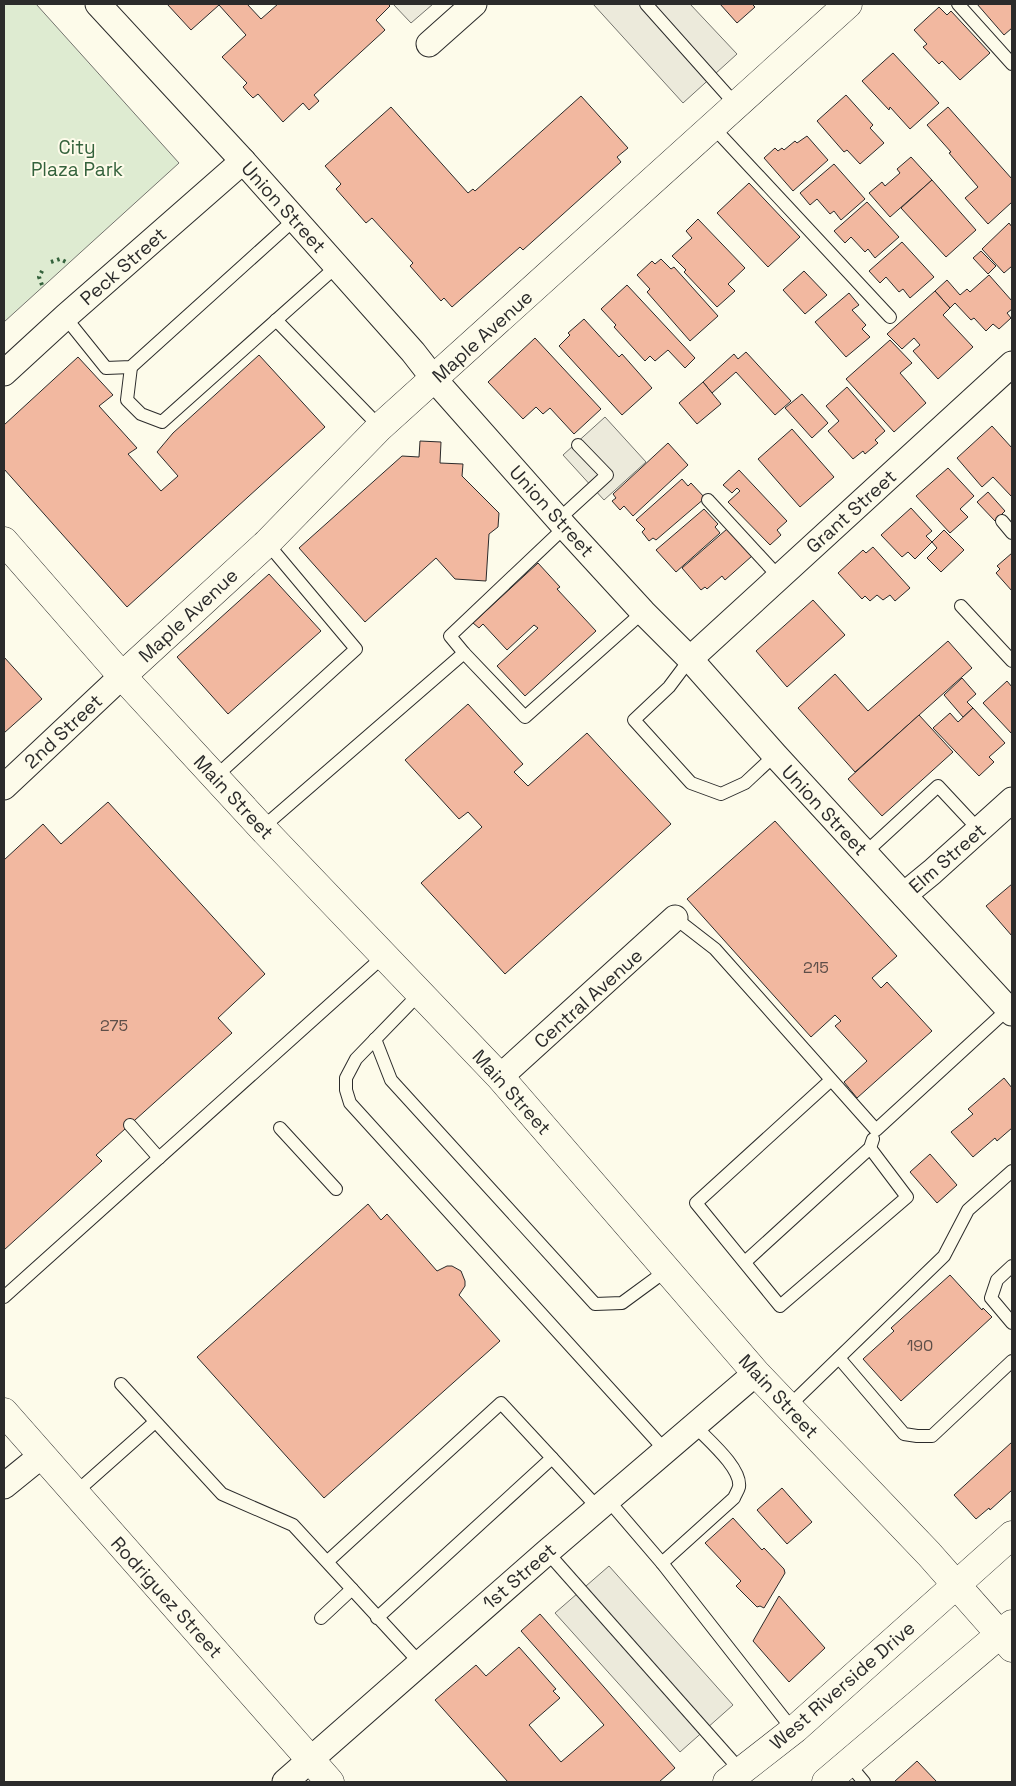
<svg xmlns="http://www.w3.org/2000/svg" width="1016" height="1786" font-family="'Space Grotesk',sans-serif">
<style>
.green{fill:#deebd1;stroke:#74746e}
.parking{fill:#eceadb;stroke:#74746e}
.building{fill:#f2b8a0;stroke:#2b2b2b}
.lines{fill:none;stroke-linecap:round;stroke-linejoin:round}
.lane-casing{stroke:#2b2b2b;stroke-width:14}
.street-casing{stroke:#2b2b2b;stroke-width:27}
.secondary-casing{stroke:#2b2b2b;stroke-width:29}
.primary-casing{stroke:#2b2b2b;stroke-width:29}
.highway-casing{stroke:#2b2b2b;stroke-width:29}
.lane{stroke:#fdfbea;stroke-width:12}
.street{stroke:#fdfbea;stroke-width:25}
.secondary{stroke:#fdfbea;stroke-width:28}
.primary{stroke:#fdfbea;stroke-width:28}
.highway{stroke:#fdfbea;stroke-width:28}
.hedge{stroke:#34623c;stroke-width:4;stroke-dasharray:2.5 4;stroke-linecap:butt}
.labels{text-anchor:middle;stroke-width:4;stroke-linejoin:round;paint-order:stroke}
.number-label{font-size:16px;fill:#5d4e48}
.park-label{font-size:19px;fill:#34623c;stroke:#fdfbea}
.street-label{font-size:19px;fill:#2b2b2b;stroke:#fdfbea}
</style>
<rect width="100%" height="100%" fill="#fdfbea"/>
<path class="green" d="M 4,4 L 36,4 L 179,163 L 4,322 Z"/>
<g class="parking">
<path d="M 393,4 L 433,4 L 411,23 Z"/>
<path d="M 593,4 L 690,4 L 737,54 L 683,103 Z"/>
<path d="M 605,417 L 646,462 L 604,500 L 563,455 Z"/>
<path d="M 609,1566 L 733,1705 L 680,1752 L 555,1613 Z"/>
</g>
<g class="building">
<path d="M 167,4 L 247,4 L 261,19 L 278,4 L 388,4 L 390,6 L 376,20 L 385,30 L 314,95 L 319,101 L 309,110 L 303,103 L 283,122 L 258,94 L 253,98 L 248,93 L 243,87 L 247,83 L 222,57 L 246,35 L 219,5 L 191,30 Z"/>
<path d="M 720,4 L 754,4 L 753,5 L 755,7 L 737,23 Z"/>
<path d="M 977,4 L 1012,4 L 1012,28 L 1004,35 Z"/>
<path d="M 939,7 L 947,15 L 951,11 L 990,53 L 960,80 L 942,61 L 939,64 L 923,47 L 927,44 L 914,30 Z"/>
<path d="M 893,53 L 939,103 L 910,129 L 890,107 L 889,110 L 862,81 Z"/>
<path d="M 846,95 L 873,125 L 870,128 L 884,143 L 860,164 L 847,150 L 844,152 L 817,121 Z"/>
<path d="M 581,96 L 628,148 L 617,157 L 621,162 L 523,250 L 520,247 L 452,307 L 444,298 L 441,301 L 410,266 L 413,263 L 372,218 L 366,223 L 336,189 L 341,184 L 325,166 L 391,107 L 468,193 L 473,189 L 475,191 Z"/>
<path d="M 948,107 L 1012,179 L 1012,202 L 988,224 L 965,198 L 978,187 L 949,153 L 951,152 L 927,125 Z"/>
<path d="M 807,136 L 828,160 L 793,191 L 764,158 L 775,148 L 778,151 L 782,148 L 784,150 L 795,141 L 797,143 Z"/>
<path d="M 911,157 L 932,180 L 890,217 L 869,193 L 882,182 L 885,186 L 900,173 L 897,169 Z"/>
<path d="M 834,164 L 865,199 L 841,220 L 834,211 L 830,214 L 817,199 L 810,205 L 800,193 Z"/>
<path d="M 932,180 L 976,230 L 946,257 L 901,208 Z"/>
<path d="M 749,183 L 800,237 L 768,267 L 717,213 Z"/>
<path d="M 867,202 L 899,237 L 875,258 L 868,249 L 865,252 L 851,237 L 845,243 L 834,231 Z"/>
<path d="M 698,219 L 745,268 L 728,284 L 735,291 L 717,307 L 684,272 L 686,270 L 672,256 L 692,238 L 686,231 Z"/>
<path d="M 1009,223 L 1012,227 L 1012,266 L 1004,273 L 982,249 Z"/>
<path d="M 902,242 L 934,277 L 910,298 L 903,289 L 899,292 L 886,277 L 880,283 L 869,271 Z"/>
<path d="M 981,251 L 996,266 L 988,274 L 973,258 Z"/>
<path d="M 661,259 L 671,269 L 674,267 L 718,316 L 690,341 L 647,292 L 650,289 L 637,275 L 652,261 L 655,264 Z"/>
<path d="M 804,271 L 827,295 L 805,314 L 783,290 Z"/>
<path d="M 989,275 L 1012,301 L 1012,309 L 1007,313 L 1011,318 L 999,329 L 993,324 L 986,331 L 974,318 L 971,320 L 955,303 L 950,308 L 935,291 L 947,280 L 960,295 L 967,289 L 970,292 Z"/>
<path d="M 627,285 L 695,358 L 685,368 L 668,350 L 655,361 L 650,356 L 645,361 L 614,327 L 616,325 L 601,309 Z"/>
<path d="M 935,291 L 950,308 L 943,315 L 973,347 L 938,379 L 913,351 L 920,345 L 914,338 L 902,349 L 887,334 Z"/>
<path d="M 849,293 L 859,305 L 852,310 L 866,325 L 862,329 L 870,337 L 846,357 L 815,322 Z"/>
<path d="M 584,319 L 619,357 L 622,354 L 652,388 L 622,415 L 559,346 L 570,335 L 568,333 Z"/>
<path d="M 535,338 L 601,409 L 574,434 L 550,408 L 543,414 L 536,407 L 523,419 L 488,382 Z"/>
<path d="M 890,340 L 912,363 L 900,373 L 926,403 L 894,432 L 846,379 Z"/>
<path d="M 746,352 L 791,401 L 775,415 L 736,372 L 712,393 L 703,382 L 734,354 L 738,359 Z"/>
<path d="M 259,355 L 325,427 L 127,607 L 4,469 L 4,425 L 78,357 L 113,395 L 99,406 L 137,448 L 128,454 L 161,491 L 178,476 L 157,452 L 173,433 Z"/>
<path d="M 703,382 L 721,404 L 697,424 L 679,403 Z"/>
<path d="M 847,387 L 885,431 L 875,440 L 878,443 L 865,454 L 863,451 L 853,459 L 828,431 L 839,421 L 826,406 Z"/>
<path d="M 802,394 L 828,423 L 812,438 L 785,408 Z"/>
<path d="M 992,426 L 1012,448 L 1012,497 L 993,477 L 982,487 L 957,458 Z"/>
<path d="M 792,429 L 834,477 L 800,507 L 758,459 Z"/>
<path d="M 420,441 L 441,442 L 440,463 L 463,464 L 462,476 L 499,513 L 498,527 L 489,534 L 486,581 L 455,579 L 436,558 L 365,622 L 299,548 L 402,456 L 419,457 Z"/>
<path d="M 668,443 L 688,465 L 633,516 L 624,506 L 620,510 L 612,501 L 616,498 L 613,494 Z"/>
<path d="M 948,468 L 974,496 L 960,509 L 968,517 L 950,533 L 916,496 Z"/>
<path d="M 739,470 L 787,521 L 777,530 L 781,535 L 770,545 L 728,502 L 740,491 L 737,488 L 732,493 L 723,485 Z"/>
<path d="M 682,479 L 688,486 L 691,483 L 705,498 L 656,540 L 653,538 L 649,541 L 642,532 L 645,529 L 636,520 Z"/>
<path d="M 988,492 L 1005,511 L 995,521 L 977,502 Z"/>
<path d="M 911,508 L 932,531 L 926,536 L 932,542 L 915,559 L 908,552 L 902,557 L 881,535 Z"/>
<path d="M 704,509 L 718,524 L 715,527 L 720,533 L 676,572 L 656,550 Z"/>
<path d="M 727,529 L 752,556 L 725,580 L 722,576 L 707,589 L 705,587 L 701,590 L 682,568 Z"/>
<path d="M 944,530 L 964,550 L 941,572 L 927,558 L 937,548 L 932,542 Z"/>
<path d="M 873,547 L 910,588 L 895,601 L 890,595 L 883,600 L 877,595 L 870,601 L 865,596 L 862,599 L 838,573 L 863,550 L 866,553 Z"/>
<path d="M 1012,553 L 1012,591 L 996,573 L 1000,569 L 997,566 Z"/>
<path d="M 538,563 L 560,587 L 557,589 L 596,631 L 525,696 L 497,666 L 538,628 L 534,625 L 507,650 L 483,624 L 479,628 L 473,623 Z"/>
<path d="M 269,574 L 321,631 L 228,714 L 177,657 Z"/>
<path d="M 813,600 L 845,635 L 787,687 L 756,651 Z"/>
<path d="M 948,641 L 972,668 L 855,772 L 798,708 L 835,674 L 868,711 Z"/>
<path d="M 4,657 L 42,699 L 4,733 Z"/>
<path d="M 962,678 L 976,694 L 967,702 L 973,708 L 963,717 L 944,695 Z"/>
<path d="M 1007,681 L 1012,687 L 1012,734 L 983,703 Z"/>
<path d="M 468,704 L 523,764 L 514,772 L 528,786 L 587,733 L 671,824 L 505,974 L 421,883 L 482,827 L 468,812 L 459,819 L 405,760 Z"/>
<path d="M 973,708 L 1005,743 L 989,757 L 994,762 L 979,776 L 933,728 L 950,713 L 958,722 Z"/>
<path d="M 919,715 L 953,752 L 882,816 L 848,779 Z"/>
<path d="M 108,802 L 265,974 L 218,1018 L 232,1033 L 96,1155 L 102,1161 L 4,1250 L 4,860 L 43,824 L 61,844 Z"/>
<path d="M 775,821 L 897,956 L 872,978 L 881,988 L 887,982 L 932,1031 L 857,1098 L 844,1082 L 867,1061 L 835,1026 L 841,1021 L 835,1015 L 811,1037 L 687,899 Z"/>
<path d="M 1012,884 L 1012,936 L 986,906 Z"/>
<path d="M 1004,1078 L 1012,1088 L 1012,1128 L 997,1141 L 995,1138 L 973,1157 L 951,1132 L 973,1114 L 968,1109 Z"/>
<path d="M 930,1154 L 957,1185 L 937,1203 L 910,1172 Z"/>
<path d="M 368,1204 L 381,1220 L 387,1214 L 437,1271 L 447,1266 L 452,1266 L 461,1271 L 465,1281 L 465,1286 L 459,1295 L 500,1341 L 324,1498 L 197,1357 Z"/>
<path d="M 950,1275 L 982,1310 L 983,1308 L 992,1317 L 901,1401 L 863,1359 L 894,1331 L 891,1328 Z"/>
<path d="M 1012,1442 L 1012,1490 L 990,1510 L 989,1508 L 976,1519 L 954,1495 Z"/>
<path d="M 782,1488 L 812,1522 L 787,1544 L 757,1510 Z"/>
<path d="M 733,1518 L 762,1550 L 764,1548 L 784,1569 L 785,1573 L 764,1608 L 760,1606 L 757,1607 L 736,1586 L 741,1581 L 705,1543 Z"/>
<path d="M 779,1596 L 825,1648 L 789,1682 L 753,1641 Z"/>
<path d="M 540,1614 L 675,1768 L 659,1782 L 508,1782 L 435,1700 L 476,1665 L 486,1676 L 519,1647 L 556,1689 L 553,1691 L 560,1698 L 529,1725 L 561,1762 L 604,1725 L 521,1631 Z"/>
<path d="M 917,1761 L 937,1782 L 894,1782 Z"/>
</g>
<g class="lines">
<g class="lane-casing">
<g id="lane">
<path d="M 646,4 L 737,106"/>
<path d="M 958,4 L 1012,64"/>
<path d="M 713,127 L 890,317"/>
<path d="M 65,317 L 106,368 L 131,367 L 295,219"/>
<path d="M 276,320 L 380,427"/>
<path d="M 131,367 L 127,400 L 141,414 L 162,422 L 337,266"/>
<path d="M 708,500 L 779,577"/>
<path d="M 559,519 L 607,475 L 578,445"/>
<path d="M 1002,521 L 1012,533"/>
<path d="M 565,527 L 450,636 L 464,653 L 525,717 L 643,612"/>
<path d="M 961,606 L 1012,661"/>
<path d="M 690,659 L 669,687 L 634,720 L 691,783 L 721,794 L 745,783 L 775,755"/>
<path d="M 215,777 L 356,649 L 267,543"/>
<path d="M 262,828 L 464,653"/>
<path d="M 865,853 L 938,786 L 979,830"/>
<path d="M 675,918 L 715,949 L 876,1130 L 1008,1009"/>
<path d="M 420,993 L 356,1059 L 346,1078 L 346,1090 L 350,1103 L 665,1450"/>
<path d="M 375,1039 L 391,1080 L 595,1304 L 622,1303 L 667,1270"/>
<path d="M 831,1080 L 696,1203 L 780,1306 L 907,1197 L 870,1148"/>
<path d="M 130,1125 L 159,1158"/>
<path d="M 280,1128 L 336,1189"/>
<path d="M 745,1262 L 870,1148 L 873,1139"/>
<path d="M 1012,1266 L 997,1280 L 991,1298 L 1012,1323"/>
<path d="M 4,1297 L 385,955"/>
<path d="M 839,1358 L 904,1434 L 917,1436 L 932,1436 L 1012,1361"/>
<path d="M 121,1384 L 222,1494 L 293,1525 L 420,1663"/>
<path d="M 788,1407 L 944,1256 L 968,1210 L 1012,1171"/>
<path d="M 552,1458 L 598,1508"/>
<path d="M 75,1493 L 155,1422"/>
<path d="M 608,1500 L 662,1563 L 793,1730"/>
<path d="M 547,1552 L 741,1771"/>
<path d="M 328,1561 L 501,1403 L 552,1458 L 377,1618"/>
<path d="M 662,1563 L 734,1498 C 735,1495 738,1491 739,1487 C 742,1468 707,1439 694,1425"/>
<path d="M 321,1618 L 352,1589"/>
<path d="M 849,1764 L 864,1782"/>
</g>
</g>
<g class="street-casing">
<g id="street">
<path d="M 98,4 L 243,161 L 413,352 L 434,379 L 565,527 L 643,612 L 690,659 L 775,755 L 1012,1013"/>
<path d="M 429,44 L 474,4"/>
<path d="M 4,373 L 65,317 L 243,161"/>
<path d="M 690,659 L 1012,364"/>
<path d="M 4,787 L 122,676"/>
<path d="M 904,895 L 932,872 L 1012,800"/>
<path d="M 500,1077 L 675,918"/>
<path d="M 4,1486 L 41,1456"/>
<path d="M 285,1782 L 547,1552 L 756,1373"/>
</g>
</g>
<g class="secondary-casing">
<g id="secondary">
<path d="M 122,676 L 267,543 L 380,427 L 848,4"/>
<path d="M 4,1412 L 330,1782"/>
</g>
</g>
<g class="primary-casing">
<path id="primary" d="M 4,541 L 122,676 L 262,828 L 500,1077 L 756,1373 L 929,1554 L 1012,1648"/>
</g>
<g class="highway-casing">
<g id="highway">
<path d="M 727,1782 L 795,1729 L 1012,1535"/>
<path d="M 826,1782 L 1012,1624"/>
</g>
</g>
<use href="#lane" class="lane"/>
<use href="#street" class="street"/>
<use href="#secondary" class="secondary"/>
<use href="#primary" class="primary"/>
<use href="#highway" class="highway"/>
<g class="hedge">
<path d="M 51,262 L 60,259 L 68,263"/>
<path d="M 42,285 L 39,277 L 43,269"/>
</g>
</g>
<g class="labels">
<g class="number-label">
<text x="816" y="973">215</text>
<text x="114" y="1031">275</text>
<text x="920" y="1351">190</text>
</g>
<g class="park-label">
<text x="77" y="154">City<tspan x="77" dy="22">Plaza Park</tspan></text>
</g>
<g class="street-label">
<text transform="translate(284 207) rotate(48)" y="7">Union Street</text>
<text transform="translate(123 266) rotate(-41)" y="7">Peck Street</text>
<text transform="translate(482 336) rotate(-42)" y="7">Maple Avenue</text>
<text transform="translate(552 511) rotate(48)" y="7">Union Street</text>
<text transform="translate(851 511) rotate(-42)" y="7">Grant Street</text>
<text transform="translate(188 615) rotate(-43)" y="7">Maple Avenue</text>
<text transform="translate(63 731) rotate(-43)" y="7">2nd Street</text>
<text transform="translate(234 797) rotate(47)" y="7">Main Street</text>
<text transform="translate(825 810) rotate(47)" y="7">Union Street</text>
<text transform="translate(947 858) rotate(-41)" y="7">Elm Street</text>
<text transform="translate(588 998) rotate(-42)" y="7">Central Avenue</text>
<text transform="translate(512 1092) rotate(48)" y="7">Main Street</text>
<text transform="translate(779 1396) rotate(47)" y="7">Main Street</text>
<text transform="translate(519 1576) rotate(-41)" y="7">1st Street</text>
<text transform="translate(167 1597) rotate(48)" y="7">Rodriguez Street</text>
<text transform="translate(842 1685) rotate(-41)" y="7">West Riverside Drive</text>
</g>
</g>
<rect width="1016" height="1786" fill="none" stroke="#2b2b2b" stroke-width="10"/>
</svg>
